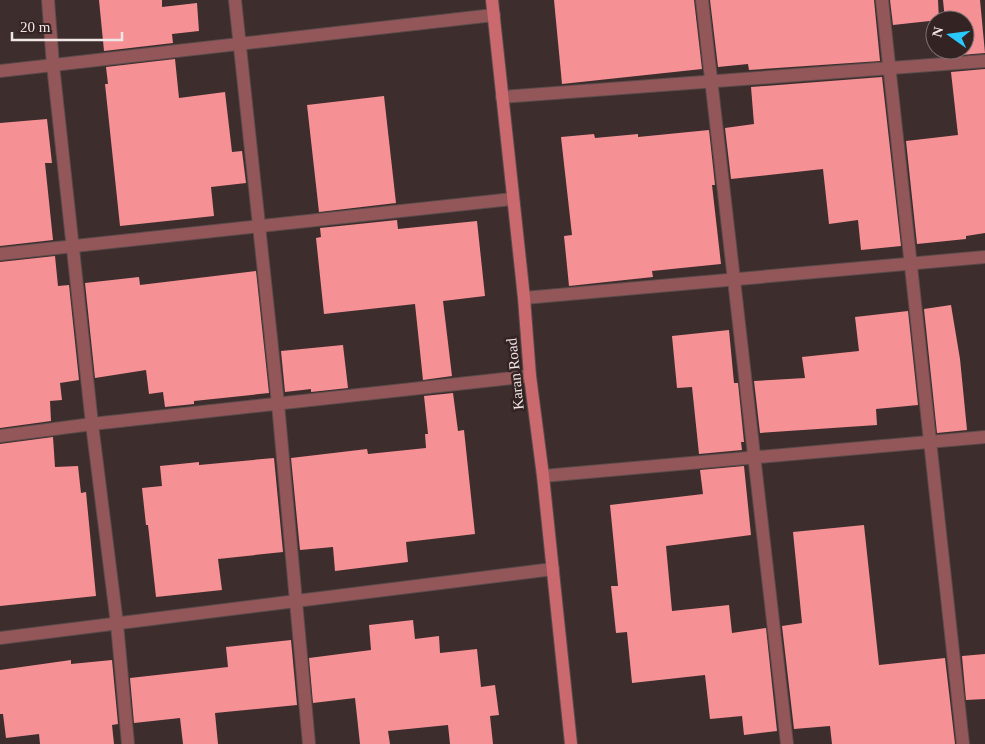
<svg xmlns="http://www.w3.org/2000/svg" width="985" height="744" font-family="Georgia,serif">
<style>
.building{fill:#f59195}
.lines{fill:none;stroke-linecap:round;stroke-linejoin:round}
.street-casing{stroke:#5b4b4b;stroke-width:14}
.secondary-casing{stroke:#5b4b4b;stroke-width:14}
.street{stroke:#945759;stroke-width:12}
.secondary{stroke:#ca696e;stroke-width:12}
.labels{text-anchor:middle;stroke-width:5;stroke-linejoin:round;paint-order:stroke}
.street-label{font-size:15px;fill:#f1e6e6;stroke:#332323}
</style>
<rect width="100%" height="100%" fill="#3e2d2d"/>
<g class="building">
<path d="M 99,0 L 162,0 L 162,7 L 197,3 L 199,31 L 172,34 L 173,43 L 104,51 Z"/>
<path d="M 554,0 L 694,0 L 702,69 L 562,84 Z"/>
<path d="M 710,0 L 874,0 L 880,61 L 749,70 L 748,64 L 718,67 Z"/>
<path d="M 890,0 L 938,0 L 939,20 L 893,25 Z"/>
<path d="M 943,0 L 980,0 L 985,53 L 949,56 L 948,50 L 965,50 L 965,20 L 945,20 Z"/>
<path d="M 175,59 L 179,98 L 225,92 L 232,152 L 242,151 L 246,183 L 211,187 L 214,216 L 120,226 L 105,84 L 108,84 L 106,67 Z"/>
<path d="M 985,69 L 985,233 L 966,236 L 966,239 L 917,244 L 906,141 L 958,135 L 951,72 Z"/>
<path d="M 882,77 L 901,246 L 861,250 L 858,220 L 829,224 L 823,169 L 731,179 L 725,128 L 754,124 L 751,87 Z"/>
<path d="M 384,96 L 396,203 L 319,212 L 307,105 Z"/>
<path d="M 47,119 L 52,163 L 45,163 L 53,240 L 0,246 L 0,123 Z"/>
<path d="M 709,130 L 715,185 L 712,185 L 721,264 L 652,271 L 653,277 L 569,286 L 564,236 L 572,235 L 561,137 L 594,134 L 595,138 L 638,134 L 638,137 Z"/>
<path d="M 397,220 L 398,229 L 477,221 L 485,296 L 443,301 L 452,376 L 423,380 L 415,304 L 324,314 L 316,238 L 321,237 L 320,228 Z"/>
<path d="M 55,256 L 58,286 L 69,285 L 79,380 L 60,383 L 62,400 L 50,401 L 51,421 L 0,428 L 0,262 Z"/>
<path d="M 256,271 L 269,393 L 194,401 L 194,404 L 165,407 L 163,392 L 149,394 L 146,370 L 95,378 L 85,283 L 139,277 L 140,285 Z"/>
<path d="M 951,305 L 960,359 L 967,430 L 937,433 L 924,309 Z"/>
<path d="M 908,311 L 918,405 L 876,409 L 877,425 L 760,433 L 754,381 L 805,378 L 802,357 L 859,351 L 855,317 Z"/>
<path d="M 729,330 L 734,383 L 738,383 L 744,442 L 741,442 L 742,450 L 699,454 L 692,387 L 677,388 L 672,336 Z"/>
<path d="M 343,345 L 348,388 L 311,392 L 311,389 L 285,392 L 281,351 Z"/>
<path d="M 453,393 L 458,431 L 464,430 L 475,534 L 406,542 L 408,562 L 335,571 L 333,547 L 300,550 L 291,458 L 367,449 L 368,454 L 426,448 L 425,434 L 428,434 L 424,396 Z"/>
<path d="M 53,437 L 55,467 L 78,466 L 81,493 L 86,492 L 96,596 L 0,606 L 0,444 Z"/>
<path d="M 274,458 L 283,552 L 218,559 L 222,590 L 156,597 L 148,525 L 146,525 L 142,488 L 162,486 L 160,466 L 199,462 L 199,465 Z"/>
<path d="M 744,466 L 751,535 L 666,546 L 672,611 L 729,605 L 732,633 L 766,628 L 777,731 L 744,735 L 742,716 L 710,719 L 705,675 L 632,683 L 627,632 L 616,633 L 611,586 L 618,586 L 610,505 L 703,494 L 700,470 Z"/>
<path d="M 864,525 L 879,665 L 945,658 L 955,744 L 832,744 L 830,726 L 794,729 L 782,626 L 802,623 L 793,532 Z"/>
<path d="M 413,620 L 415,639 L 439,636 L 440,653 L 477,649 L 481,687 L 495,685 L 499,715 L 490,716 L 493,744 L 450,744 L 448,725 L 388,731 L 390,744 L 360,744 L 355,698 L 313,703 L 309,658 L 371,650 L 369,625 Z"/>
<path d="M 291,640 L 297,705 L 215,713 L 218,744 L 183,744 L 180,718 L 134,723 L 130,678 L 228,667 L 226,647 Z"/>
<path d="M 985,654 L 985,699 L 966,700 L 962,656 Z"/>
<path d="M 71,660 L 71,664 L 112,660 L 118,724 L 112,725 L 114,744 L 40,744 L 39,734 L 6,738 L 3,714 L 0,714 L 0,670 Z"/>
</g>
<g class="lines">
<g class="street-casing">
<g id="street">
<path d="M 48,0 L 53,65 L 92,424 L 117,624 L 128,744"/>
<path d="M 235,0 L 278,404 L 309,744"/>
<path d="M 702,0 L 787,744"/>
<path d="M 882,0 L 963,744"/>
<path d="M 0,71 L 494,15"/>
<path d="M 502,97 L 985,61"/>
<path d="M 0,254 L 513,199"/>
<path d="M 524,298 L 985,257"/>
<path d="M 0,436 L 92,424 L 530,376"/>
<path d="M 543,476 L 985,437"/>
<path d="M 0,638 L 553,569"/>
</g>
</g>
<g class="secondary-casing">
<path id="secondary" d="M 492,0 L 524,298 L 530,376 L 543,476 L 571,744"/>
</g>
<use href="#street" class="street"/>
<use href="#secondary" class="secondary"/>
</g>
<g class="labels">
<g class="street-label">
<text transform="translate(515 374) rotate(-96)" y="5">Karan Road</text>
</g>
</g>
<g transform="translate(950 35) rotate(284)"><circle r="24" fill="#332323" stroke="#7f7171"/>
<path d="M0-4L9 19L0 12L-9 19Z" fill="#29c8ff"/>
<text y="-8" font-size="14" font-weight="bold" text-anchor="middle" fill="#f1e6e6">N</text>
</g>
<path d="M12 32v8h110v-8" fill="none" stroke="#f1e6e6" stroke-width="2.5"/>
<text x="20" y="32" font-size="15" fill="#f1e6e6" stroke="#332323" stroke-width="4" paint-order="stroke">20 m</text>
</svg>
